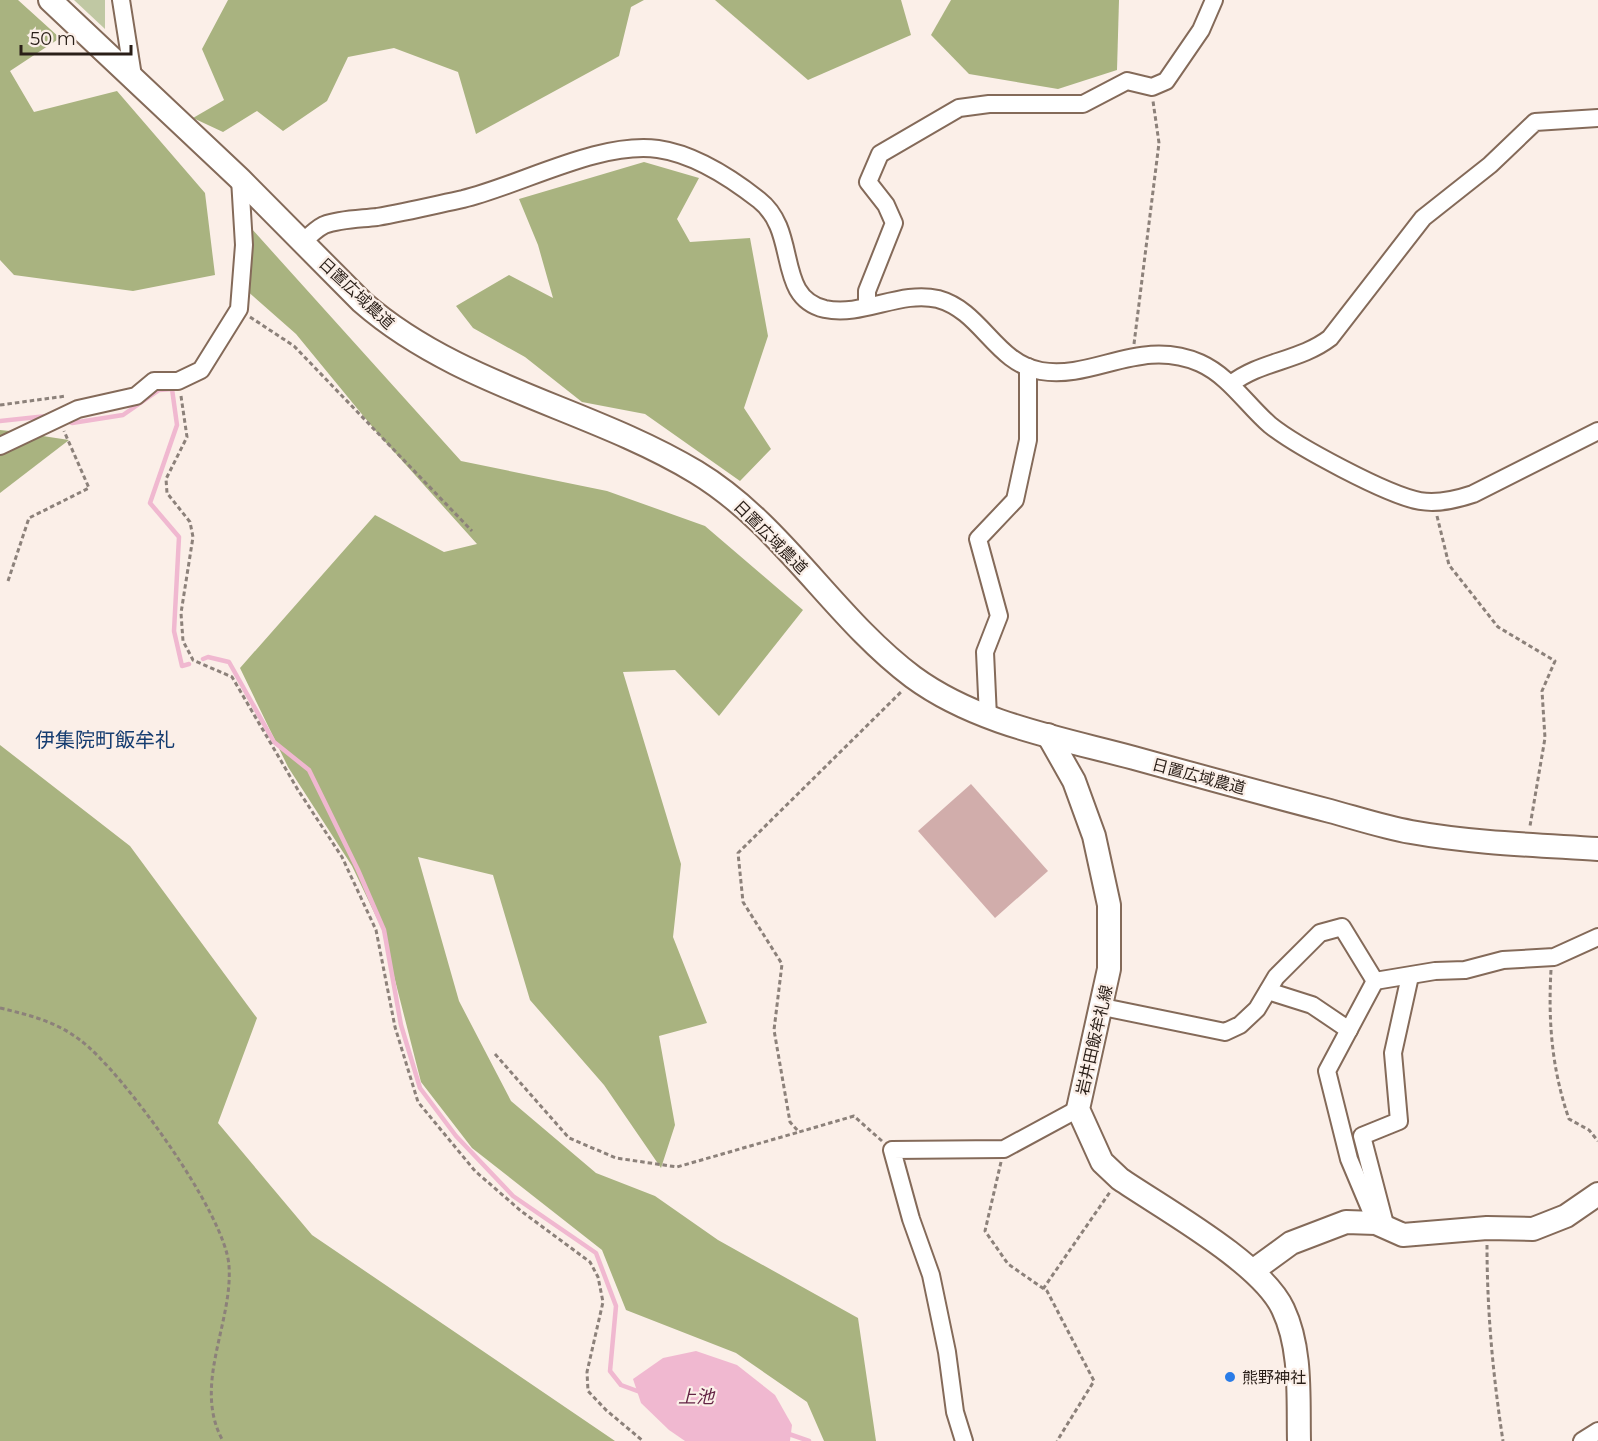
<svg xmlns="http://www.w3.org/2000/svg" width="1598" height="1441" font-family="Montserrat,'Noto Sans JP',sans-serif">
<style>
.green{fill:#c0c8a3}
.forest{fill:#a9b380}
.water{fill:#f0b8d0}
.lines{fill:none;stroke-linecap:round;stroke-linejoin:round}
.stream{stroke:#f0b8d0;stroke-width:4.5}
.building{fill:#d1adab}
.street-casing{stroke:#846a59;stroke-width:20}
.secondary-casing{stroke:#846a59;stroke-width:26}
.path{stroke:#8c817a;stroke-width:3;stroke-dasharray:4.5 3;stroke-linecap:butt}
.street{stroke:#fff;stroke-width:16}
.secondary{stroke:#fff;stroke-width:22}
.poi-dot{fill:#2a7ce7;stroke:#fbefe8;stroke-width:2}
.labels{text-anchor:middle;stroke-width:4.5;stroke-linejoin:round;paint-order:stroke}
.street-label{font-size:16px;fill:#2a1f18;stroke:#fbefe8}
.poi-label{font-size:16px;fill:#2a1f18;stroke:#fbefe8;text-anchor:start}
.water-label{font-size:18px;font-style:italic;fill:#632344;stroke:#fbefe8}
.quarter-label{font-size:20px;fill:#153c70;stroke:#fbefe8}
</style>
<rect width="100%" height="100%" fill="#fbefe8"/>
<path class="green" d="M 74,0 L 105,0 L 105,29 Z"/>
<g class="forest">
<path d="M 0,0 L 18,0 L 60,38 L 10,71 L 34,112 L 117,91 L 205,193 L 215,275 L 133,291 L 14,275 L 0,260 Z"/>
<path d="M 228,0 L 644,0 L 631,7 L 619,56 L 476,134 L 458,72 L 394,48 L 348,57 L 327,101 L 283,131 L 257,111 L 223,132 L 193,118 L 224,100 L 202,49 Z"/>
<path d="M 715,0 L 901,0 L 911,35 L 808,80 Z"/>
<path d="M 951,0 L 1119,0 L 1117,70 L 1058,89 L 969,74 L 931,35 Z"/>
<path d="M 644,162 L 699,178 L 677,219 L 690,242 L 750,238 L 768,336 L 744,408 L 771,449 L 740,481 L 645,414 L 582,402 L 525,357 L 473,328 L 456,306 L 509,275 L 553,298 L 538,245 L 519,199 Z"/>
<path d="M 251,228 L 461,461 L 607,491 L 705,526 L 803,610 L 719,716 L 675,670 L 623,672 L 681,864 L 673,937 L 707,1023 L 659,1036 L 675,1125 L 661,1168 L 604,1085 L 530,1000 L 493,875 L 418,857 L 459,1001 L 511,1101 L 596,1173 L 655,1196 L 718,1240 L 858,1318 L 876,1441 L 824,1441 L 807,1402 L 736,1353 L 626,1310 L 602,1250 L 472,1148 L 421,1082 L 382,929 L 352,866 L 288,767 L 240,668 L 375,515 L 444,552 L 477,544 L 379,435 L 296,334 L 245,289 Z"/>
<path d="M 0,430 L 10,431 L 69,440 L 0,493 Z"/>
<path d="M 0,745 L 130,846 L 257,1018 L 218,1123 L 312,1235 L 615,1441 L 0,1441 Z"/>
</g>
<path class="water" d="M 696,1351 L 737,1365 L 775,1395 L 792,1425 L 790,1441 L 685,1441 L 669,1430 L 641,1403 L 633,1379 L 663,1358 Z"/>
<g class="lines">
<g class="stream">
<path d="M 0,421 L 47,416"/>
<path d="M 67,421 L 72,423 L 123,415 L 159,390 L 172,389 L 177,425 L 150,503 L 179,537 L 174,631 L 182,666 L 189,664"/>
<path d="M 203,659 L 208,657 L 229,662 L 274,742 L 309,770 L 358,870 L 384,930 L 401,1025 L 420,1088 L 456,1136 L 513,1196 L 596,1253 L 616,1306 L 610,1371 L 621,1385 L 640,1392"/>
<path d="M 786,1433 L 809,1441"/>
</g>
</g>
<path class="building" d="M 971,784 L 1048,871 L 995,918 L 918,831 Z"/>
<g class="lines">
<g class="street-casing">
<g id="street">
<path d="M 121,0 L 133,76"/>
<path d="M 303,242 C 309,236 316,229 324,225 C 340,219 360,219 377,217 C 406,212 435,205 463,199 C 521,185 599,141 658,149 C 694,154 731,178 759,200 C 800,232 774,297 825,309 C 863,317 900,290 938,299 C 982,311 995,363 1041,371 C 1094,380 1140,337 1200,363 C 1229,376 1246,404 1270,425 C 1296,446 1387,495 1420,501 C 1438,504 1455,500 1473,494 L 1598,431"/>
<path d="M 867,306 L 867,291 L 894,223 L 886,205 L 868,182 L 880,154 L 959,108 L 989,104 L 1083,104 L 1127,81 L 1152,87 L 1166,81 L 1201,30 L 1214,0"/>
<path d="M 1231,384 C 1260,361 1300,361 1330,338 L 1423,218 L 1490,165 L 1535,122 L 1598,118"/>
<path d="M 0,446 L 78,409 L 136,396 L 154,381 L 178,381 L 201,370 L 239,309 L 244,245 L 240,179"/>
<path d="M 988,717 L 985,652 L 999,616 L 978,539 L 1015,500 L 1028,440 L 1028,367"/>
<path d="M 1375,981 L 1327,1071 L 1349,1159 L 1376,1223"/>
<path d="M 1268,991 L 1312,1005 L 1349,1030"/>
<path d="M 1103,1007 L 1225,1032 L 1240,1025 L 1257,1009 L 1276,977 L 1320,933 L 1342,927 L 1375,981 L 1435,971 L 1465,970 L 1503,960 L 1554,957 L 1598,937"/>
<path d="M 1386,1228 L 1362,1136 L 1399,1121 L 1393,1053 L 1410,976"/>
<path d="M 964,1441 L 955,1412 L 947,1352 L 931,1275 L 911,1219 L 892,1150 L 1004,1149 L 1078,1109"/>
<path d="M 1582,1441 L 1598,1431"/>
</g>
</g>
<g class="secondary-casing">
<g id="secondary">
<path d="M 50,0 L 240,179 L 362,302 C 458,386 590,408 696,472 C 782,524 834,618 913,677 C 977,724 1060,738 1134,758 C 1199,776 1264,794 1330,811 C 1356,818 1383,827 1411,832 C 1472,843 1536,845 1598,849"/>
<path d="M 1048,735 L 1074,781 L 1094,836 L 1109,905 L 1109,969 L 1078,1109 L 1102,1162 L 1120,1179 C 1164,1209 1262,1263 1283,1309 C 1302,1349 1298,1398 1299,1441"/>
<path d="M 1254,1270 L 1291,1243 L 1346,1222 L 1376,1223 L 1403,1235 L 1487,1228 L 1533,1229 L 1566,1216 L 1598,1194"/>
</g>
</g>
<g class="path">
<path d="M 250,317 L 294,346 L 472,531"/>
<path d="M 1134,344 L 1159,143 L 1153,101"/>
<path d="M 181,396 L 187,437 L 166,479 L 167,493 L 190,522 L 193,537 L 181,613 L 183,641 L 193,660 L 232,677 L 298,790 L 342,857 L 376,930 L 395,1027 L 418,1102 L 475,1171 L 521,1211 L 590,1262 L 598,1277 L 603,1302 L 587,1372 L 588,1391 L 606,1410 L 643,1441"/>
<path d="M 0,405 L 66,396"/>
<path d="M 1437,516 L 1449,565 L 1498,627 L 1555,661 L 1542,691 L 1545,738 L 1530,826"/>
<path d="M 8,581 L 29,518 L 89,488 L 64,431"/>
<path d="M 1551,970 C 1548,1022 1552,1070 1569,1119 L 1589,1130 L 1598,1141"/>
<path d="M 0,1008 C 29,1015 55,1021 80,1040 C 122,1071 226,1214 229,1266 C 233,1323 192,1386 223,1441"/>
<path d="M 495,1054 L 569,1138 L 616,1158 L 677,1167 L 799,1132"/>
<path d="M 882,1141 L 854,1116 L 799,1132 L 790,1122 L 774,1030 L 782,964 L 743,902 L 738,853 L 903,690"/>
<path d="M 1001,1162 L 985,1231 L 1008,1264 L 1047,1291 L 1094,1381 L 1057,1441"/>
<path d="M 1487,1245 C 1487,1311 1493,1376 1503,1441"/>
<path d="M 1043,1289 L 1110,1192"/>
</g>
<use href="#street" class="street"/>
<use href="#secondary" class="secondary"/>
</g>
<circle class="poi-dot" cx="1230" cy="1377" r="6"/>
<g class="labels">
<g class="street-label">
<text transform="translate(357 293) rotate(43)" y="6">日置広域農道</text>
<text transform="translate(771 537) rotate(45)" y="6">日置広域農道</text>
<text transform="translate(1199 776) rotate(15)" y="6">日置広域農道</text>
<text transform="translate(1094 1040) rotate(-77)" y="6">岩井田飯牟礼線</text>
</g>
<g class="poi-label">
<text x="1242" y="1383">熊野神社</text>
</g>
<g class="water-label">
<text x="696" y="1403">上池</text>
</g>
<g class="quarter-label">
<text x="105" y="747">伊集院町飯牟礼</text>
</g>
</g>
<path d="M21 45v9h110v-9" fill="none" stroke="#2a1f18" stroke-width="3"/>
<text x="30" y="45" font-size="18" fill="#2a1f18" stroke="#fbefe8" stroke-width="4.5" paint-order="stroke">50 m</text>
</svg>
